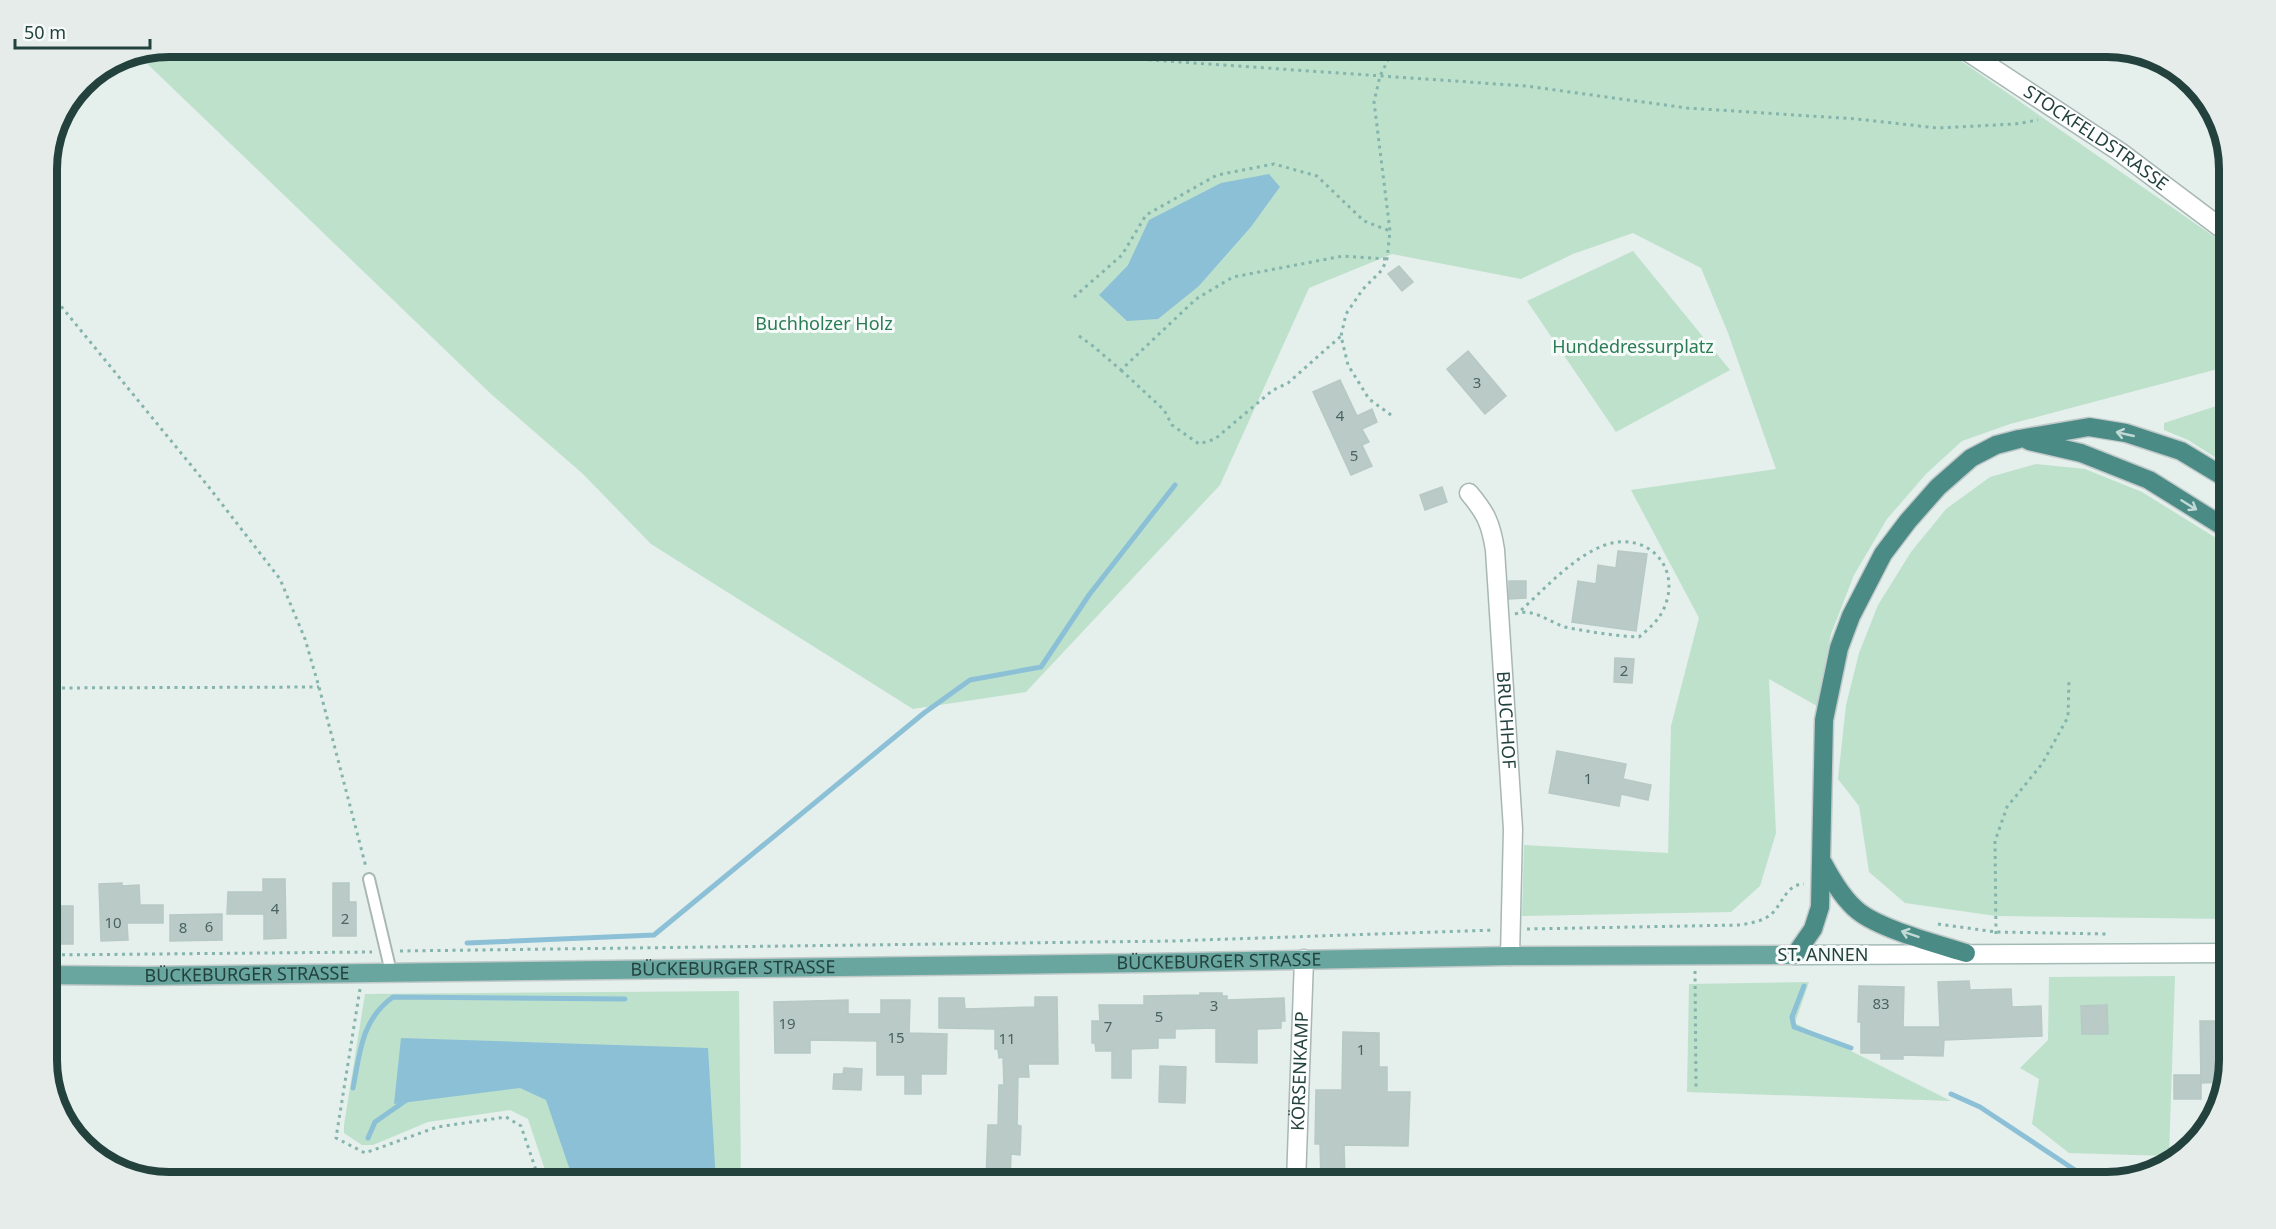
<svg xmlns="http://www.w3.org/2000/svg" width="2276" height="1229" font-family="'Noto Sans',sans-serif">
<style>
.green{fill:#bee1cc;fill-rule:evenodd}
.water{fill:#8cc0d6}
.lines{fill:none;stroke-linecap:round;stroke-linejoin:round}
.stream{stroke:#8cc0d6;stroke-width:5}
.building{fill:#bacac6;stroke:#b7c9c4;stroke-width:1.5}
.service-casing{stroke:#a7b8b4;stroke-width:14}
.minor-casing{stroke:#a7b8b4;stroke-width:21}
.secondary-casing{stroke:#a3bbb6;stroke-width:21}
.primary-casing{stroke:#c1cac9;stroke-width:21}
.trunk-casing{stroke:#c1cac9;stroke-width:21}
.path{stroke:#84b4ac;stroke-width:3;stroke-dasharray:3 4.5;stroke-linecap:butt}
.service{stroke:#fff;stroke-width:10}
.minor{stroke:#fff;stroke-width:18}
.secondary{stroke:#fff;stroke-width:18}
.primary{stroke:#68a69f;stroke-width:18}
.trunk{stroke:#4a8b86;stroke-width:18}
.oneway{stroke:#c2d9d6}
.labels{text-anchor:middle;stroke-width:6;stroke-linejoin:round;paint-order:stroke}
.number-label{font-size:15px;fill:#496460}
.street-label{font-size:18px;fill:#23423e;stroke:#f6fbf9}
.park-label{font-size:18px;fill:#2b7c55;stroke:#f6fbf9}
.rim{fill:none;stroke:#23423e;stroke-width:8}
</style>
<rect width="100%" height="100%" fill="#e5efec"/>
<g class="green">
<path d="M 169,46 L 1941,47 L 2229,247 L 2229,366 L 2010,424 L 1962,441 L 1926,474 L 1887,519 L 1854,575 L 1831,634 L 1817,706 L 1769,679 L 1776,833 L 1760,886 L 1731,912 L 1522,916 L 1524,845 L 1668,853 L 1671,726 L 1699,618 L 1631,490 L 1776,469 L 1728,333 L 1701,268 L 1633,233 L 1573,254 L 1521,279 L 1392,254 L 1309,288 L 1220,485 L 1026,692 L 913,709 L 651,544 L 583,474 L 491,394 L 136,53 ZM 1280,187 L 1251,227 L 1199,286 L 1100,294 L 1128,265 Z"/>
<path d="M 1633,251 L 1730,370 L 1616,432 L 1527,301 Z"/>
<path d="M 2229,402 L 2229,466 L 2188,440 L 2164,430 L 2164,423 Z"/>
<path d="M 2036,464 L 2085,469 L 2142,492 L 2229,546 L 2229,919 L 1996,916 L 1905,903 L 1869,872 L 1859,806 L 1838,779 L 1846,705 L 1859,653 L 1878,605 L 1911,552 L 1946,509 L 1990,477 Z"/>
<path d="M 2175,976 L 2169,1156 L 2069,1153 L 2032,1124 L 2039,1079 L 2020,1068 L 2048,1040 L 2049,977 Z"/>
<path d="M 1809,982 L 1795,1023 L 1951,1101 L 1687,1092 L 1689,984 Z"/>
<path d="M 739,991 L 741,1182 L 549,1182 L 528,1119 L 510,1110 L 428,1122 L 373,1145 L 362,1145 L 344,1133 L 344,1125 L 365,994 Z"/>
</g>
<g class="water">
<path d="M 1269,174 L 1280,187 L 1251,227 L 1199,286 L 1158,319 L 1127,321 L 1099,295 L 1128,265 L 1149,220 L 1221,183 Z"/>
<path d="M 401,1038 L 708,1048 L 716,1182 L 574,1182 L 546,1100 L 520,1088 L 394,1104 Z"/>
</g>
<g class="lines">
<g class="stream">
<path d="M 467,943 L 654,935 L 924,713 L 970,680 L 1041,667 L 1089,595 L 1175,485"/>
<path d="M 1804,986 L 1792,1017 L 1794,1027 L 1851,1048"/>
<path d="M 353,1088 C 360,1053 361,1020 393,997 L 625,999"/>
<path d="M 1951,1094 L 1980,1107 L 2093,1182"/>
<path d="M 368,1138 L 375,1122 L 408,1099"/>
<path d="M 343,1182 L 350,1175"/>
</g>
</g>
<g class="building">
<path d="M 1399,266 L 1413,282 L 1402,291 L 1388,274 Z"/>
<path d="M 1468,351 L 1506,396 L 1485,414 L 1447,369 Z"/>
<path d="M 1340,380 L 1357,416 L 1372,409 L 1377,422 L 1362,429 L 1369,442 L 1362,445 L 1372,466 L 1351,475 L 1313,392 Z"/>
<path d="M 1442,487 L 1447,502 L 1425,510 L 1420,495 Z"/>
<path d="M 1618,551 L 1647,554 L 1636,631 L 1572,622 L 1578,581 L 1596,584 L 1598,565 L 1616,568 Z"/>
<path d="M 1509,581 L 1526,581 L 1526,598 L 1509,599 Z"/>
<path d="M 1615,658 L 1634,659 L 1632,683 L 1614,682 Z"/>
<path d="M 1557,751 L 1626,764 L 1623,779 L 1651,785 L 1648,800 L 1621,794 L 1619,806 L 1549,793 Z"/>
<path d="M 263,879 L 285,879 L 286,938 L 264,939 L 264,914 L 227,914 L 228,892 L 263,892 Z"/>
<path d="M 122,883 L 122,886 L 139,885 L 140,905 L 163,905 L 163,923 L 127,923 L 128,940 L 101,941 L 99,884 Z"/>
<path d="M 333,883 L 349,883 L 349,902 L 356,902 L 356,936 L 333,936 Z"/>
<rect x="47" y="906" width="26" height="38"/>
<path d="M 222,914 L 222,940 L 170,941 L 170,915 Z"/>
<path d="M 1969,981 L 1970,990 L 2011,989 L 2012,1007 L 2041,1006 L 2042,1036 L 1944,1040 L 1943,1056 L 1903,1055 L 1903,1059 L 1881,1059 L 1881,1053 L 1861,1053 L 1861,1022 L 1858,1022 L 1859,986 L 1904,987 L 1903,1027 L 1940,1027 L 1938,982 Z"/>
<path d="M 1200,993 L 1222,993 L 1222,996 L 1227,996 L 1227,1000 L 1284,998 L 1285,1021 L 1281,1021 L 1281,1028 L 1257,1029 L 1257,1063 L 1216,1062 L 1216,1028 L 1175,1029 L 1175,1038 L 1158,1038 L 1158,1048 L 1131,1049 L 1131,1078 L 1112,1078 L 1112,1051 L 1096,1051 L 1095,1043 L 1092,1043 L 1092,1021 L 1100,1021 L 1099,1005 L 1144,1005 L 1144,996 L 1200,995 Z"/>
<path d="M 1035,997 L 1057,997 L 1058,1064 L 1028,1064 L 1029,1077 L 1018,1077 L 1017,1125 L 1021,1126 L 1020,1155 L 1011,1154 L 1010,1182 L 986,1182 L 988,1125 L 998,1125 L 999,1085 L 1004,1085 L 1003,1057 L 999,1058 L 998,1049 L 995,1049 L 995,1029 L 939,1028 L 939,998 L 964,998 L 965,1009 L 1035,1007 Z"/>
<path d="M 848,1000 L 848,1014 L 881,1014 L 881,1000 L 910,1000 L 909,1033 L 947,1034 L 946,1074 L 921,1074 L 921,1094 L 905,1094 L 905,1075 L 877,1075 L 877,1041 L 810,1040 L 810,1053 L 775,1053 L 774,1002 Z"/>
<path d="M 2107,1005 L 2108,1034 L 2082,1034 L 2081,1006 Z"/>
<path d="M 2200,1021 L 2229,1021 L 2229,1060 L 2224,1082 L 2201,1083 Z"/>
<path d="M 1343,1032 L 1379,1033 L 1379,1067 L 1387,1067 L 1387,1092 L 1410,1092 L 1408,1146 L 1344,1145 L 1345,1182 L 1321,1182 L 1320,1144 L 1315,1144 L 1316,1090 L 1342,1090 Z"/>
<path d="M 1160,1066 L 1186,1067 L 1185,1103 L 1159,1102 Z"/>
<path d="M 844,1068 L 862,1069 L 861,1090 L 833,1089 L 834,1074 L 843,1074 Z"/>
<rect x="2174" y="1075" width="27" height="24"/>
</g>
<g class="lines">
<g class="service-casing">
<path id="service" d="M 369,879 L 391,972"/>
</g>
<g class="minor-casing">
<g id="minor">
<path id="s1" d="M 1959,46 L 2120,152 L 2229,234"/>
<path id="s2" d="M 1469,493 C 1486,513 1491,524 1495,550 L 1513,829 L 1510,956"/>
<path id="s3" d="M 1296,1182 L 1304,959"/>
</g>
</g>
<g class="secondary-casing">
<path id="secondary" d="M 1795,955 L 2229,953"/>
</g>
<g class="primary-casing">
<g id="primary">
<path id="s4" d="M 47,975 L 145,976 L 1145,963 L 1510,956 L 1795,955"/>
</g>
</g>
<g class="trunk-casing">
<g id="trunk">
<path d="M 2029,441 L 2081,453 L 2149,480 L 2229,530"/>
<path d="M 1823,863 C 1832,880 1843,899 1858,911 C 1880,929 1937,944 1966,953"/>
<path d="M 1795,955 L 1813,929 L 1820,907 L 1824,720 L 1839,648 L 1851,616 L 1883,554 L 1908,521 L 1938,487 L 1971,458 L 1996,445 L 2019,439 L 2089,427 L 2126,433 L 2181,451 L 2229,480"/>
</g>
</g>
<g class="path">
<path d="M 894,46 L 1108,57 L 1526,86 L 1687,108 L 1857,119 L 1937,128 L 2015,124 L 2038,120"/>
<path d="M 1056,46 L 1062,54"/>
<path d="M 47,289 L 208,486 L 280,579 L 305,639 L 319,687 L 366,867"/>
<path d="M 1074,297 L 1122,255 L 1146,215 L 1217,175 L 1274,164 L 1317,176 L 1364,221 L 1390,231"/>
<path d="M 1079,336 L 1093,346 L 1121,370 L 1196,299 L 1233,277 L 1343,256 L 1387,259"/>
<path d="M 1121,370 L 1164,410 L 1172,425 L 1199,444 L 1215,439 L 1273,390 L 1288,383 L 1341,336"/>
<path d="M 1391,415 L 1369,399 L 1348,365 L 1341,336 L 1346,314 L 1363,289 L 1382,270 L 1387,259 L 1390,231 L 1374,102 L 1380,76 L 1390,56 L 1398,46"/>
<path d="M 1515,614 C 1535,607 1550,624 1569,628 C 1592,632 1615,636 1639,637 C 1650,628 1660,619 1665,606 C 1681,565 1646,531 1605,545 C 1571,558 1545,589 1518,613"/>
<path d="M 47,688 L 319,687"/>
<path d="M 1938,924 L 1996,932 L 2108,934"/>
<path d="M 1527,929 L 1740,925 C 1750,923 1760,922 1769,916 C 1782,907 1785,884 1804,884"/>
<path d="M 1996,934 L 1995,841 L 2007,807 L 2042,764 L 2068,717 L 2069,679"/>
<path d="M 400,951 L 1172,941 L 1494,930"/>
<path d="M 47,955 L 372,952"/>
<path d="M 1695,971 L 1696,1087"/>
<path d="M 360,989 L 336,1138 L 365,1153 L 437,1127 L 506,1117 L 521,1126 L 540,1182"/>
</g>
<use href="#service" class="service"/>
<use href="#minor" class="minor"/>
<use href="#secondary" class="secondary"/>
<use href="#primary" class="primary"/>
<use href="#trunk" class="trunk"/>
</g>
<defs><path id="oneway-shaft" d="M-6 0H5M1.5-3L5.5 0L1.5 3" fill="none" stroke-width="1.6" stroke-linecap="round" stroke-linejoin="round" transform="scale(1.5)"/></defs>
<g class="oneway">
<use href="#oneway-shaft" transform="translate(2125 434) rotate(-167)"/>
<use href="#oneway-shaft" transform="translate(2189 505) rotate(32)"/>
<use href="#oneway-shaft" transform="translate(1910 934) rotate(-161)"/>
</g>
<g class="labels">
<g class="number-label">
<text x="1477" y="388">3</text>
<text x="1340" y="421">4</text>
<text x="1354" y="461">5</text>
<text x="1624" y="676">2</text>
<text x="1588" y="784">1</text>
<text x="275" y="914">4</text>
<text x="345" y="924">2</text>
<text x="113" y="928">10</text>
<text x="209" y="932">6</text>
<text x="183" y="933">8</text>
<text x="1881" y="1009">83</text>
<text x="1214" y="1011">3</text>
<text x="1159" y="1022">5</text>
<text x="787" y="1029">19</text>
<text x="1108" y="1032">7</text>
<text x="896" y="1043">15</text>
<text x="1007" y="1044">11</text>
<text x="1361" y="1055">1</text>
</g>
<g class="street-label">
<text dy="6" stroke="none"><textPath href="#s1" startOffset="165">STOCKFELDSTRASSE</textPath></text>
<text dy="6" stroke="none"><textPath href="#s2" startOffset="234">BRUCHHOF</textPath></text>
<text x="1823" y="961">ST. ANNEN</text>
<text dy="6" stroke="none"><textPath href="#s4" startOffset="1172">BÜCKEBURGER STRASSE</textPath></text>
<text dy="6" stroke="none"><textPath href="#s4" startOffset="686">BÜCKEBURGER STRASSE</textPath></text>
<text dy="6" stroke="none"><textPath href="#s4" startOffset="200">BÜCKEBURGER STRASSE</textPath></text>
<text dy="6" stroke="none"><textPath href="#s3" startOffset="111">KÖRSENKAMP</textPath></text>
</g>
<g class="park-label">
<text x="824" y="330">Buchholzer Holz</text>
<text x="1633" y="353">Hundedressurplatz</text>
</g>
</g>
<path d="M0 0H2276V1229H0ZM169 57H2107A112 112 0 0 1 2219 169V1060A112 112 0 0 1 2107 1172H169A112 112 0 0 1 57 1060V169A112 112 0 0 1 169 57Z" fill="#e5ecea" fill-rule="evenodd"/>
<path class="rim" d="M169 57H2107A112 112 0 0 1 2219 169V1060A112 112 0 0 1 2107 1172H169A112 112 0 0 1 57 1060V169A112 112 0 0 1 169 57Z"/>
<path d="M15 39v9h135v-9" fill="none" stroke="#23423e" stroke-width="3"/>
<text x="24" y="39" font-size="18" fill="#23423e" stroke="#f6fbf9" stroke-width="4.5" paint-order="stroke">50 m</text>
</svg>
